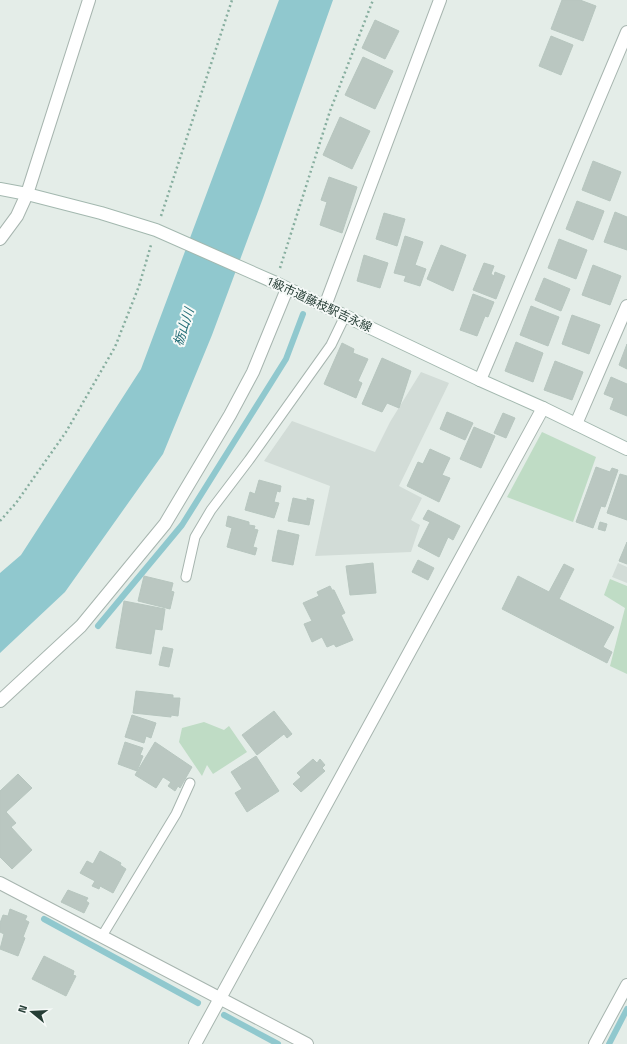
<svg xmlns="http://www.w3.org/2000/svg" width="627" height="1044" font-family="'Titillium Web','Noto Sans JP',sans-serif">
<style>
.built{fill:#d2dcd7}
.green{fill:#bfdcc5}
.water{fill:#90c8ce}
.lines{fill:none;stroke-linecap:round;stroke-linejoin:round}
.stream{stroke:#90c8ce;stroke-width:6}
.building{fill:#bac7c1;stroke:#b7c6bf}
.lane-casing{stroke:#a7b5af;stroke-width:11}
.street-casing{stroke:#a7b5af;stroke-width:14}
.secondary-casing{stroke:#a3b8af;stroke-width:14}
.path{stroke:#87ae9f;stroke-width:2.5;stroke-dasharray:2 3;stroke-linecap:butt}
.lane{stroke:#fff;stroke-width:9}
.street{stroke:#fff;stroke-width:12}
.secondary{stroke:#fff;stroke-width:12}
.labels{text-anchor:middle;stroke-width:4;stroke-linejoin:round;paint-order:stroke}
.street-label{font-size:12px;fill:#253d35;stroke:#f5f9f7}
.water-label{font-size:13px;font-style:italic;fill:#226d76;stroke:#f5f9f7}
</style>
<rect width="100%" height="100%" fill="#e4ede8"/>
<g class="built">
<path d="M 421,372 L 449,383 L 399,486 L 422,498 L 411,520 L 420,525 L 411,552 L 315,556 L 330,486 L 264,461 L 292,421 L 375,452 L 390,422 Z"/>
<path d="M 618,563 L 627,567 L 627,583 L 612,577 Z"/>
</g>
<g class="green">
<path d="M 542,432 L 596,457 L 573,522 L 507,497 Z"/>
<path d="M 610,579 L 627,586 L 627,674 L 610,666 L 625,608 L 604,595 Z"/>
<path d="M 204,722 L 224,730 L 229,726 L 247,752 L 213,774 L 207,765 L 202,776 L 179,742 L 182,728 Z"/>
</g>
<path class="water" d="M 279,0 L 333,0 L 263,198 L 212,335 L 163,454 L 65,592 L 0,653 L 0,573 L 21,555 L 141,369 Z"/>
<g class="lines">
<g class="stream">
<path d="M 98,626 L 182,525 L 286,359 L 303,314"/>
<path d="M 44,919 L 198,1003"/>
<path d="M 224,1015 L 278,1044"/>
<path d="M 609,1044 L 627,1009"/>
</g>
</g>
<g class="building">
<path d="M 562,0 L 580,0 L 596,6 L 583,41 L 551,29 Z"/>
<path d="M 375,20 L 399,31 L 385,59 L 362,48 Z"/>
<path d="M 551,36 L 573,45 L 561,75 L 539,66 Z"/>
<path d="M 363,57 L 393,71 L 375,109 L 345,95 Z"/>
<path d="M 340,117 L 370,131 L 352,169 L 323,155 Z"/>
<path d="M 593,161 L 621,172 L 610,201 L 582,190 Z"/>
<path d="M 329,177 L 357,187 L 342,233 L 320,225 L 327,202 L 321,200 Z"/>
<path d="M 577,201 L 604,211 L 593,240 L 566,229 Z"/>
<path d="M 615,212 L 627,217 L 627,250 L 604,242 Z"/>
<path d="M 384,213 L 405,219 L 397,246 L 376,239 Z"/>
<path d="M 405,236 L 423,242 L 415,265 L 426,269 L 420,286 L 404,281 L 406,276 L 394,273 Z"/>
<path d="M 559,239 L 587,250 L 576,279 L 548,268 Z"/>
<path d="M 441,245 L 466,255 L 453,291 L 427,279 Z"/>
<path d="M 364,255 L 388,263 L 380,288 L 357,281 Z"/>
<path d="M 484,263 L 494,266 L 491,274 L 494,276 L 495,272 L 505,276 L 496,299 L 473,290 Z"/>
<path d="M 593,265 L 621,276 L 610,305 L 582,295 Z"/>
<path d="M 544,278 L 570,289 L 561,311 L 535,300 Z"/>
<path d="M 473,294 L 494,302 L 488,317 L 485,316 L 477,336 L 460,330 Z"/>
<path d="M 531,306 L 559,317 L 548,346 L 520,335 Z"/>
<path d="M 572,315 L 600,325 L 589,354 L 562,344 Z"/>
<path d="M 516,342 L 543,353 L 533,382 L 505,371 Z"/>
<path d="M 342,343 L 354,349 L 353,353 L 368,359 L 358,381 L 362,383 L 356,398 L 324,384 Z"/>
<path d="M 627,344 L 627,369 L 619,365 Z"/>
<path d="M 382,358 L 411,371 L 399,408 L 387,403 L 382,412 L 362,404 Z"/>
<path d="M 555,361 L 583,372 L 572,400 L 544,390 Z"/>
<path d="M 611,377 L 627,384 L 627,416 L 610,409 L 614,398 L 604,394 Z"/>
<path d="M 447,412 L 473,423 L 465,440 L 440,429 Z"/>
<path d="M 503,413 L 515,418 L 506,438 L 494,433 Z"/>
<path d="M 474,427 L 495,436 L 481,468 L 460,459 Z"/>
<path d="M 430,449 L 450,458 L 442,475 L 450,478 L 439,502 L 407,486 L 418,462 L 423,464 Z"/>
<path d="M 596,467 L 610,472 L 612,468 L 618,470 L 605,507 L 601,506 L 593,528 L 576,522 Z"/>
<path d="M 620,474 L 627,476 L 627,520 L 607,513 Z"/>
<path d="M 259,480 L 281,486 L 280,492 L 277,491 L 274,502 L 279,503 L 274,518 L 245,510 L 250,492 L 255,494 Z"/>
<path d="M 293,498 L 307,501 L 307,498 L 314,500 L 309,525 L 288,521 Z"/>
<path d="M 428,510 L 460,526 L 453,540 L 448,537 L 439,557 L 418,546 L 430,522 L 423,519 Z"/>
<path d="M 228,516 L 249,522 L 249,525 L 255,526 L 254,529 L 258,530 L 253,547 L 257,548 L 255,555 L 227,547 L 232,528 L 226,526 Z"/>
<path d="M 600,522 L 607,524 L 605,531 L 598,529 Z"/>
<path d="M 278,530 L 299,535 L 293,565 L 272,561 Z"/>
<path d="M 627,542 L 627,564 L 619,561 Z"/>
<path d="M 418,560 L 434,568 L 428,580 L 412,572 Z"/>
<path d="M 373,563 L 376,593 L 350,595 L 346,566 Z"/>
<path d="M 564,564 L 574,569 L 559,599 L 614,627 L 603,647 L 612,652 L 607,663 L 502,609 L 518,576 L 549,592 Z"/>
<path d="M 144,576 L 173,583 L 171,591 L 174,592 L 170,609 L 138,601 Z"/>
<path d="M 330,586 L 332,590 L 334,590 L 345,613 L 341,615 L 353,640 L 336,647 L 334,644 L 327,647 L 322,637 L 312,642 L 304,624 L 312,621 L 303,603 L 319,596 L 317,592 Z"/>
<path d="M 124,601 L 165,609 L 162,630 L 155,629 L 151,654 L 116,648 Z"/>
<path d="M 163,647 L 173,649 L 169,667 L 159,665 Z"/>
<path d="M 136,691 L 173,695 L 173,698 L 180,698 L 178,716 L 171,715 L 171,717 L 133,713 Z"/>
<path d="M 274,711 L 292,734 L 287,738 L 284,734 L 257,755 L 242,735 Z"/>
<path d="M 132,715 L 156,723 L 151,738 L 146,736 L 144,743 L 125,737 Z"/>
<path d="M 125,742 L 143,748 L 140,755 L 143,756 L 137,771 L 118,764 Z"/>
<path d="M 155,742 L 192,767 L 180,788 L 178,786 L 175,791 L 168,786 L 171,782 L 163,777 L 156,788 L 135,775 Z"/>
<path d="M 256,756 L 279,791 L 247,812 L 235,793 L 242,789 L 231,772 Z"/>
<path d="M 313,759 L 317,763 L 320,759 L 325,765 L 322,768 L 325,771 L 301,792 L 293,784 L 301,777 L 297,773 Z"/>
<path d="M 18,774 L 32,788 L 6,812 L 16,823 L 11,827 L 32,850 L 12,869 L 0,857 L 0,791 Z"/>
<path d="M 100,851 L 121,863 L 120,865 L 126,869 L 113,893 L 100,886 L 99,889 L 92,886 L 95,881 L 80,873 L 87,861 L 93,864 Z"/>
<path d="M 68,890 L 88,898 L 86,901 L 89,903 L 84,913 L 61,902 Z"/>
<path d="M 10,909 L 27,916 L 25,920 L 29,922 L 23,937 L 25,938 L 18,956 L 0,949 L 4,934 L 0,932 L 0,923 L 3,915 L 8,916 Z"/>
<path d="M 44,956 L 74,971 L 73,975 L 76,976 L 66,996 L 32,979 Z"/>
</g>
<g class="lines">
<g class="lane-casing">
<g id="lane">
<path d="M 186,577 L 195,537 L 211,510 L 249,460 L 331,345 L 345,316"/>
<path d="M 102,936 L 176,814 L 190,783"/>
</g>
</g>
<g class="street-casing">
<g id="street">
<path d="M 0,239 L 17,216 L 27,194 L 89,0"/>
<path d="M 325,306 L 440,0"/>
<path d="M 480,380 L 627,32"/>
<path d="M 576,424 L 627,306"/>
<path d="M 0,701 L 81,626 L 165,524 L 230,415 L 253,372 L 287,289"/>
<path d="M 0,883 L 307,1044"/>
<path d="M 195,1044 L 543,408"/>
<path d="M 595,1044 L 627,985"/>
</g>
</g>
<g class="secondary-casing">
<path id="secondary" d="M 0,189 L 27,194 L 101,213 L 156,230 L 276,283 L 480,380 L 543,408 L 627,449"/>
</g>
<g class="path">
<path d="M 161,216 L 232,0"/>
<path d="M 280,268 L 330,111 L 373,0"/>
<path d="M 0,521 L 16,503 L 66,432 L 115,347 L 139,286 L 151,245"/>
</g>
<use href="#lane" class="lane"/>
<use href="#street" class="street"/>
<use href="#secondary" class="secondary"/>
</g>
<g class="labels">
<g class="street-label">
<text transform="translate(319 304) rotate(25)" y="4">1級市道藤枝駅吉永線</text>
</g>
<g class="water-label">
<text transform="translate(183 327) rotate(-72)" y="5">栃山川</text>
</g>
</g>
<g transform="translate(32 1012) rotate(288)" stroke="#f5f9f7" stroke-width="3" paint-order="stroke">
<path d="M0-3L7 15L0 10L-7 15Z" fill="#253d35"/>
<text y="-6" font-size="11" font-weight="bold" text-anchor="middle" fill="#253d35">N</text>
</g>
</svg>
